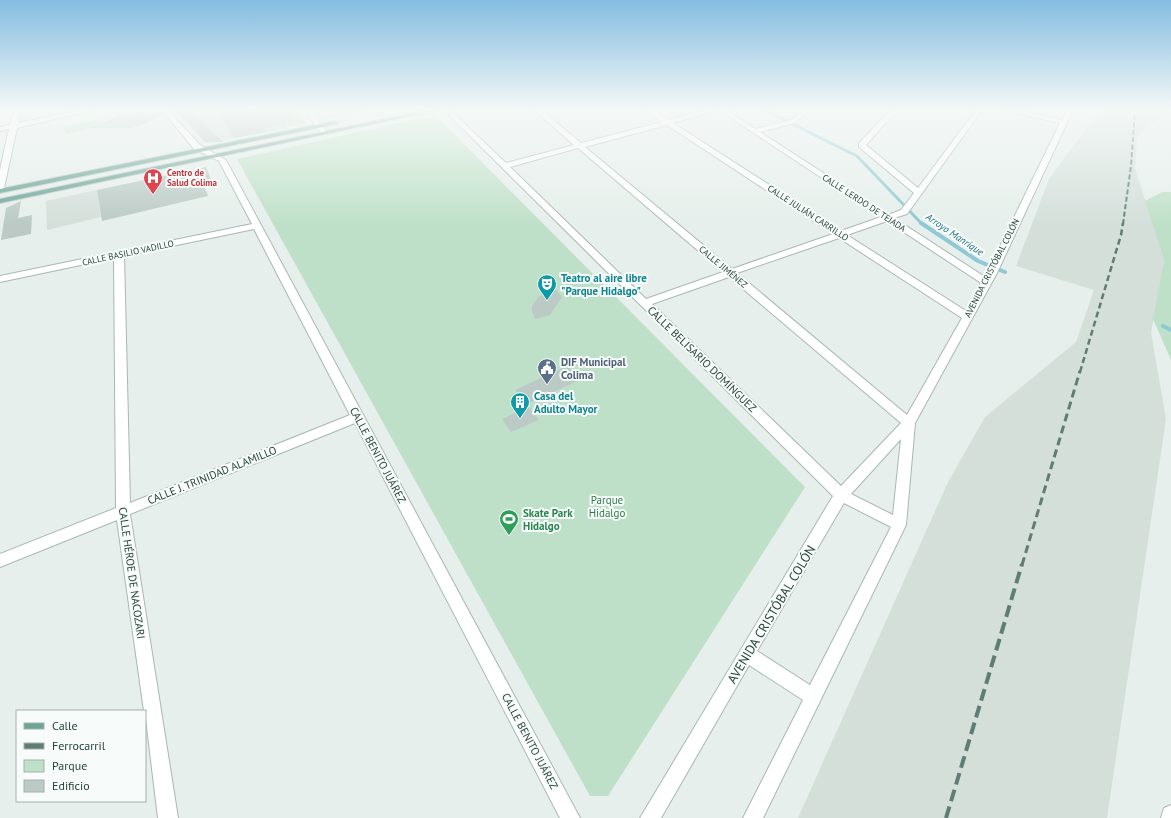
<svg xmlns="http://www.w3.org/2000/svg" width="1171" height="818" font-family="'PT Sans',sans-serif">
<style>
.built{fill:#d4dfda}
.green{fill:#bfe0c8}
.lines{fill:none;stroke-linecap:round;stroke-linejoin:round}
.stream-far1{stroke:#8ec9d4;stroke-width:3}
.stream{stroke:#8ec9d4;stroke-width:4}
.building{fill:#bbcac4}
.minor-casing{stroke:#a8b8b2;stroke-width:2}
.major-casing{stroke:#c2cac8;stroke-width:2}
.minor{fill:#fff;fill-rule:evenodd}
.major{fill:#6aa596;fill-rule:evenodd}
.rail-far3{stroke:#5f7d75;stroke-width:2;stroke-dasharray:5 2.5;stroke-linecap:butt}
.rail-far2{stroke:#5f7d75;stroke-width:2.5;stroke-dasharray:6 3.5;stroke-linecap:butt}
.rail-far1{stroke:#5f7d75;stroke-width:3;stroke-dasharray:8 4.5;stroke-linecap:butt}
.rail{stroke:#5f7d75;stroke-width:4;stroke-dasharray:12 5.5;stroke-linecap:butt}
.labels{text-anchor:middle;stroke-width:4;stroke-linejoin:round;paint-order:stroke}
.far-health-label{font-size:9px;font-weight:bold;fill:#be3a42;stroke:#f7fbf9;text-anchor:start}
.far-street-label{font-size:9px;fill:#24423a;stroke:#f7fbf9}
.far-water-label{font-size:10px;font-style:italic;fill:#1c6f80;stroke:#f7fbf9}
.culture-label{font-size:11px;font-weight:bold;fill:#0d838f;stroke:#f7fbf9;text-anchor:start}
.street-label{font-size:11px;fill:#24423a;stroke:#f7fbf9}
.service-label{font-size:11px;font-weight:bold;fill:#4e5e75;stroke:#f7fbf9;text-anchor:start}
.park-label{font-size:11px;fill:#2d7a4b;stroke:#f7fbf9}
.leisure-label{font-size:11px;font-weight:bold;fill:#27864d;stroke:#f7fbf9;text-anchor:start}
.near-street-label{font-size:13px;fill:#24423a;stroke:#f7fbf9}
</style>
<rect width="100%" height="100%" fill="#e6efeb"/>
<g class="built">
<path d="M 175,110 L 298,110 L 306,123 L 210,143 L 205,142 Z"/>
<path d="M 314,110 L 376,110 L 324,120 L 321,120 Z"/>
<path d="M 1104,110 L 1171,110 L 1171,114 L 1149,124 L 1137,137 L 1135,168 L 1164,260 L 1151,333 L 1166,419 L 1107,818 L 798,818 L 948,482 L 985,417 L 1076,342 L 1094,290 L 1016,266 L 1049,179 L 1088,126 Z"/>
<path d="M 97,190 L 101,217 L 47,230 L 46,201 Z"/>
</g>
<g class="green">
<path d="M 289,110 L 298,110 L 306,123 L 267,132 L 264,128 L 296,121 Z"/>
<path d="M 435,115 L 805,487 L 608,796 L 590,796 L 237,159 Z"/>
<path d="M 102,119 L 106,125 L 66,134 L 63,127 Z"/>
<path d="M 1162,192 L 1171,192 L 1171,360 L 1153,319 L 1164,260 L 1145,201 Z"/>
</g>
<g class="lines">
<path class="stream-far1" d="M 764,110 L 857,156 L 922,224"/>
<g class="stream">
<path d="M 921,223 L 978,261 L 1005,272"/>
<path d="M 1163,326 L 1171,330"/>
</g>
</g>
<g class="building">
<path d="M 180,110 L 191,110 L 223,142 L 205,142 L 177,112 Z"/>
<path d="M 218,110 L 289,110 L 296,121 L 264,128 L 267,132 L 234,138 Z"/>
<path d="M 142,112 L 163,114 L 145,124 L 132,128 L 90,128 L 120,115 Z"/>
<path d="M 206,167 L 213,184 L 204,186 L 208,196 L 102,221 L 97,190 Z"/>
<path d="M 21,201 L 18,218 L 32,215 L 31,234 L 1,240 L 6,208 Z"/>
<path d="M 555,289 L 562,297 L 550,315 L 535,319 L 532,312 L 532,306 L 538,297 Z"/>
<path d="M 567,366 L 580,380 L 527,404 L 515,390 Z"/>
<path d="M 529,407 L 539,420 L 511,432 L 502,419 Z"/>
</g>
<g class="lines">
<g class="minor-casing">
<g id="minor">
<path d="M 14,110 L 20,110 L 18,123 L 82,110 L 93,110 L 17,128 L 4,188 L 0,190 L 0,170 L 9,129 L 0,131 L 0,127 L 10,125 Z"/>
<path d="M 162,110 L 168,110 L 200,145 L 226,160 L 580,818 L 560,818 L 355,423 L 130,514 L 178,818 L 158,818 L 145,711 L 144,711 L 117,520 L 0,567 L 0,554 L 116,508 L 114,258 L 0,282 L 0,276 L 252,224 L 219,161 L 194,149 ZM 254,229 L 350,415 L 130,503 L 124,256 Z"/>
<path d="M 304,110 L 310,110 L 328,133 L 326,134 L 322,134 Z"/>
<path d="M 444,110 L 450,110 L 506,163 L 574,145 L 534,110 L 541,110 L 581,143 L 662,122 L 646,110 L 653,110 L 669,120 L 707,110 L 716,110 L 715,111 L 673,123 L 841,231 L 881,217 L 719,110 L 726,110 L 755,129 L 791,120 L 803,110 L 810,110 L 795,123 L 760,132 L 888,215 L 901,210 L 914,193 L 859,147 L 859,143 L 891,110 L 897,110 L 866,145 L 918,188 L 976,110 L 982,110 L 907,214 L 894,218 L 985,277 L 1060,123 L 1005,110 L 1016,110 L 1062,120 L 1067,110 L 1073,110 L 997,273 L 915,423 L 906,525 L 763,818 L 743,818 L 803,700 L 749,665 L 661,818 L 640,818 L 833,496 ZM 667,125 L 833,234 L 732,269 L 585,147 ZM 578,148 L 723,272 L 646,299 L 510,167 ZM 887,221 L 981,283 L 966,311 L 847,235 ZM 839,238 L 962,318 L 907,415 L 737,273 ZM 729,277 L 901,423 L 841,486 L 652,304 ZM 901,439 L 893,515 L 851,494 ZM 844,503 L 891,527 L 810,685 L 757,651 Z"/>
<path d="M 1171,805 L 1171,818 L 1161,818 L 1164,808 Z"/>
</g>
</g>
<g class="major-casing">
<g id="major">
<path d="M 428,110 L 439,110 L 0,203 L 0,199 Z"/>
<path d="M 335,121 L 338,123 L 337,124 L 0,193 L 0,189 Z"/>
</g>
</g>
<use href="#minor" class="minor"/>
<use href="#major" class="major"/>
<path class="rail-far3" d="M 1123,224 L 1131,166 L 1135,110"/>
<path class="rail-far2" d="M 1080,372 L 1121,235 L 1123,223"/>
<path class="rail-far1" d="M 1022,565 L 1080,371"/>
<path class="rail" d="M 946,818 L 1022,564"/>
</g>
<linearGradient id="sky" x2="0" y2="1"><stop stop-color="#84bce0"/><stop offset="0.49" stop-color="#f4f8f6"/><stop offset="1" stop-color="#f4f8f6" stop-opacity="0"/></linearGradient>
<rect width="1171" height="224" fill="url(#sky)"/>
<defs>
<g id="hospital-pin" transform="scale(1)"><path d="M0 17L-7.5 6A9.5 9.5 0 1 1 7.5 6Z" fill="#e0444e" stroke="#f7fbf9"/><path d="M-5-5h3v3.5h4V-5h3V5h-3V1.5h-4V5h-3Z" fill="#fff"/></g>
<g id="theatre-pin" transform="scale(1)"><path d="M0 17L-7.5 6A9.5 9.5 0 1 1 7.5 6Z" fill="#0f9aa8" stroke="#f7fbf9"/><path d="M-5-5.5Q0-4 5-5.5V0Q5 5 0 6Q-5 5-5 0ZM-3.3-2.5H-1v1.5H-3.3ZM1-2.5H3.3v1.5H1ZM-2.8 1Q0 5.5 2.8 1Z" fill="#fff"/></g>
<g id="civic-pin" transform="scale(1)"><path d="M0 17L-7.5 6A9.5 9.5 0 1 1 7.5 6Z" fill="#5c6f8a" stroke="#f7fbf9"/><path d="M-.6-6.5H3V-4.5H.6V-3L4-1V1h2V6H-6V1h2V-1L-.6-3ZM-1.2 2.5V6h2.4V2.5Z" fill="#fff"/></g>
<g id="building-pin" transform="scale(1)"><path d="M0 17L-7.5 6A9.5 9.5 0 1 1 7.5 6Z" fill="#0f9aa8" stroke="#f7fbf9"/><path d="M-4-6H4V6H1V3H-1V6H-4ZM-2.5-4.3h1.7v1.8h-1.7ZM.8-4.3h1.7v1.8H.8ZM-2.5-1h1.7V.8h-1.7ZM.8-1h1.7V.8H.8Z" fill="#fff"/></g>
<g id="stadium-pin" transform="scale(1)"><path d="M0 17L-7.5 6A9.5 9.5 0 1 1 7.5 6Z" fill="#2e9e5b" stroke="#f7fbf9"/><path d="M0-5a6.5 5 0 1 0 0 10a6.5 5 0 1 0 0-10ZM-3.5-1.8h7v3.6h-7Z" fill="#fff"/></g>
</defs>
<g fill-rule="evenodd">
<use href="#hospital-pin" x="153" y="178"/>
<use href="#theatre-pin" x="547" y="284"/>
<use href="#civic-pin" x="547" y="368"/>
<use href="#building-pin" x="520" y="402"/>
<use href="#stadium-pin" x="509" y="519"/>
</g>
<g class="labels">
<g class="far-health-label">
<text x="167" y="176">Centro de<tspan x="167" dy="10">Salud Colima</tspan></text>
</g>
<g class="far-street-label">
<text transform="translate(864 203) rotate(33)" y="3">CALLE LERDO DE TEJADA</text>
<text transform="translate(808 213) rotate(33)" y="3">CALLE JULIÁN CARRILLO</text>
<text transform="translate(128 253) rotate(-12)" y="3">CALLE BASILIO VADILLO</text>
<text transform="translate(723 267) rotate(40)" y="3">CALLE JIMÉNEZ</text>
<text transform="translate(992 268) rotate(-63)" y="3">AVENIDA CRISTÓBAL COLÓN</text>
</g>
<g class="far-water-label">
<text transform="translate(955 234) rotate(34)" y="4">Arroyo Manrique</text>
</g>
<g class="culture-label">
<text x="561" y="282">Teatro al aire libre<tspan x="561" dy="13">"Parque Hidalgo"</tspan></text>
<text x="534" y="400">Casa del<tspan x="534" dy="13">Adulto Mayor</tspan></text>
</g>
<g class="street-label">
<text transform="translate(702 359) rotate(44)" y="4">CALLE BELISARIO DOMÍNGUEZ</text>
<text transform="translate(378 455) rotate(62)" y="4">CALLE BENITO JUÁREZ</text>
<text transform="translate(212 475) rotate(-22)" y="4">CALLE J. TRINIDAD ALAMILLO</text>
<text transform="translate(132 573) rotate(82)" y="4">CALLE HÉROE DE NACOZARI</text>
<text transform="translate(530 741) rotate(62)" y="4">CALLE BENITO JUÁREZ</text>
</g>
<g class="service-label">
<text x="561" y="366">DIF Municipal<tspan x="561" dy="13">Colima</tspan></text>
</g>
<g class="park-label">
<text x="607" y="504">Parque<tspan x="607" dy="13">Hidalgo</tspan></text>
</g>
<g class="leisure-label">
<text x="523" y="517">Skate Park<tspan x="523" dy="13">Hidalgo</tspan></text>
</g>
<g class="near-street-label">
<text transform="translate(771 614) rotate(-59)" y="5">AVENIDA CRISTÓBAL COLÓN</text>
</g>
</g>
<rect x="16" y="710" width="130" height="92" fill="#f7fbf9" stroke="#a3b1ad"/>
<rect x="24" y="723" width="20" height="6" fill="#6aa596" stroke="#a3b1ad"/>
<text x="52" y="730" font-size="12" fill="#24423a">Calle</text>
<rect x="24" y="743" width="20" height="6" fill="#5f7d75" stroke="#a3b1ad"/>
<text x="52" y="750" font-size="12" fill="#24423a">Ferrocarril</text>
<rect x="24" y="760" width="20" height="12" fill="#bfe0c8" stroke="#a3b1ad"/>
<text x="52" y="770" font-size="12" fill="#24423a">Parque</text>
<rect x="24" y="780" width="20" height="12" fill="#bbcac4" stroke="#a3b1ad"/>
<text x="52" y="790" font-size="12" fill="#24423a">Edificio</text>
</svg>
